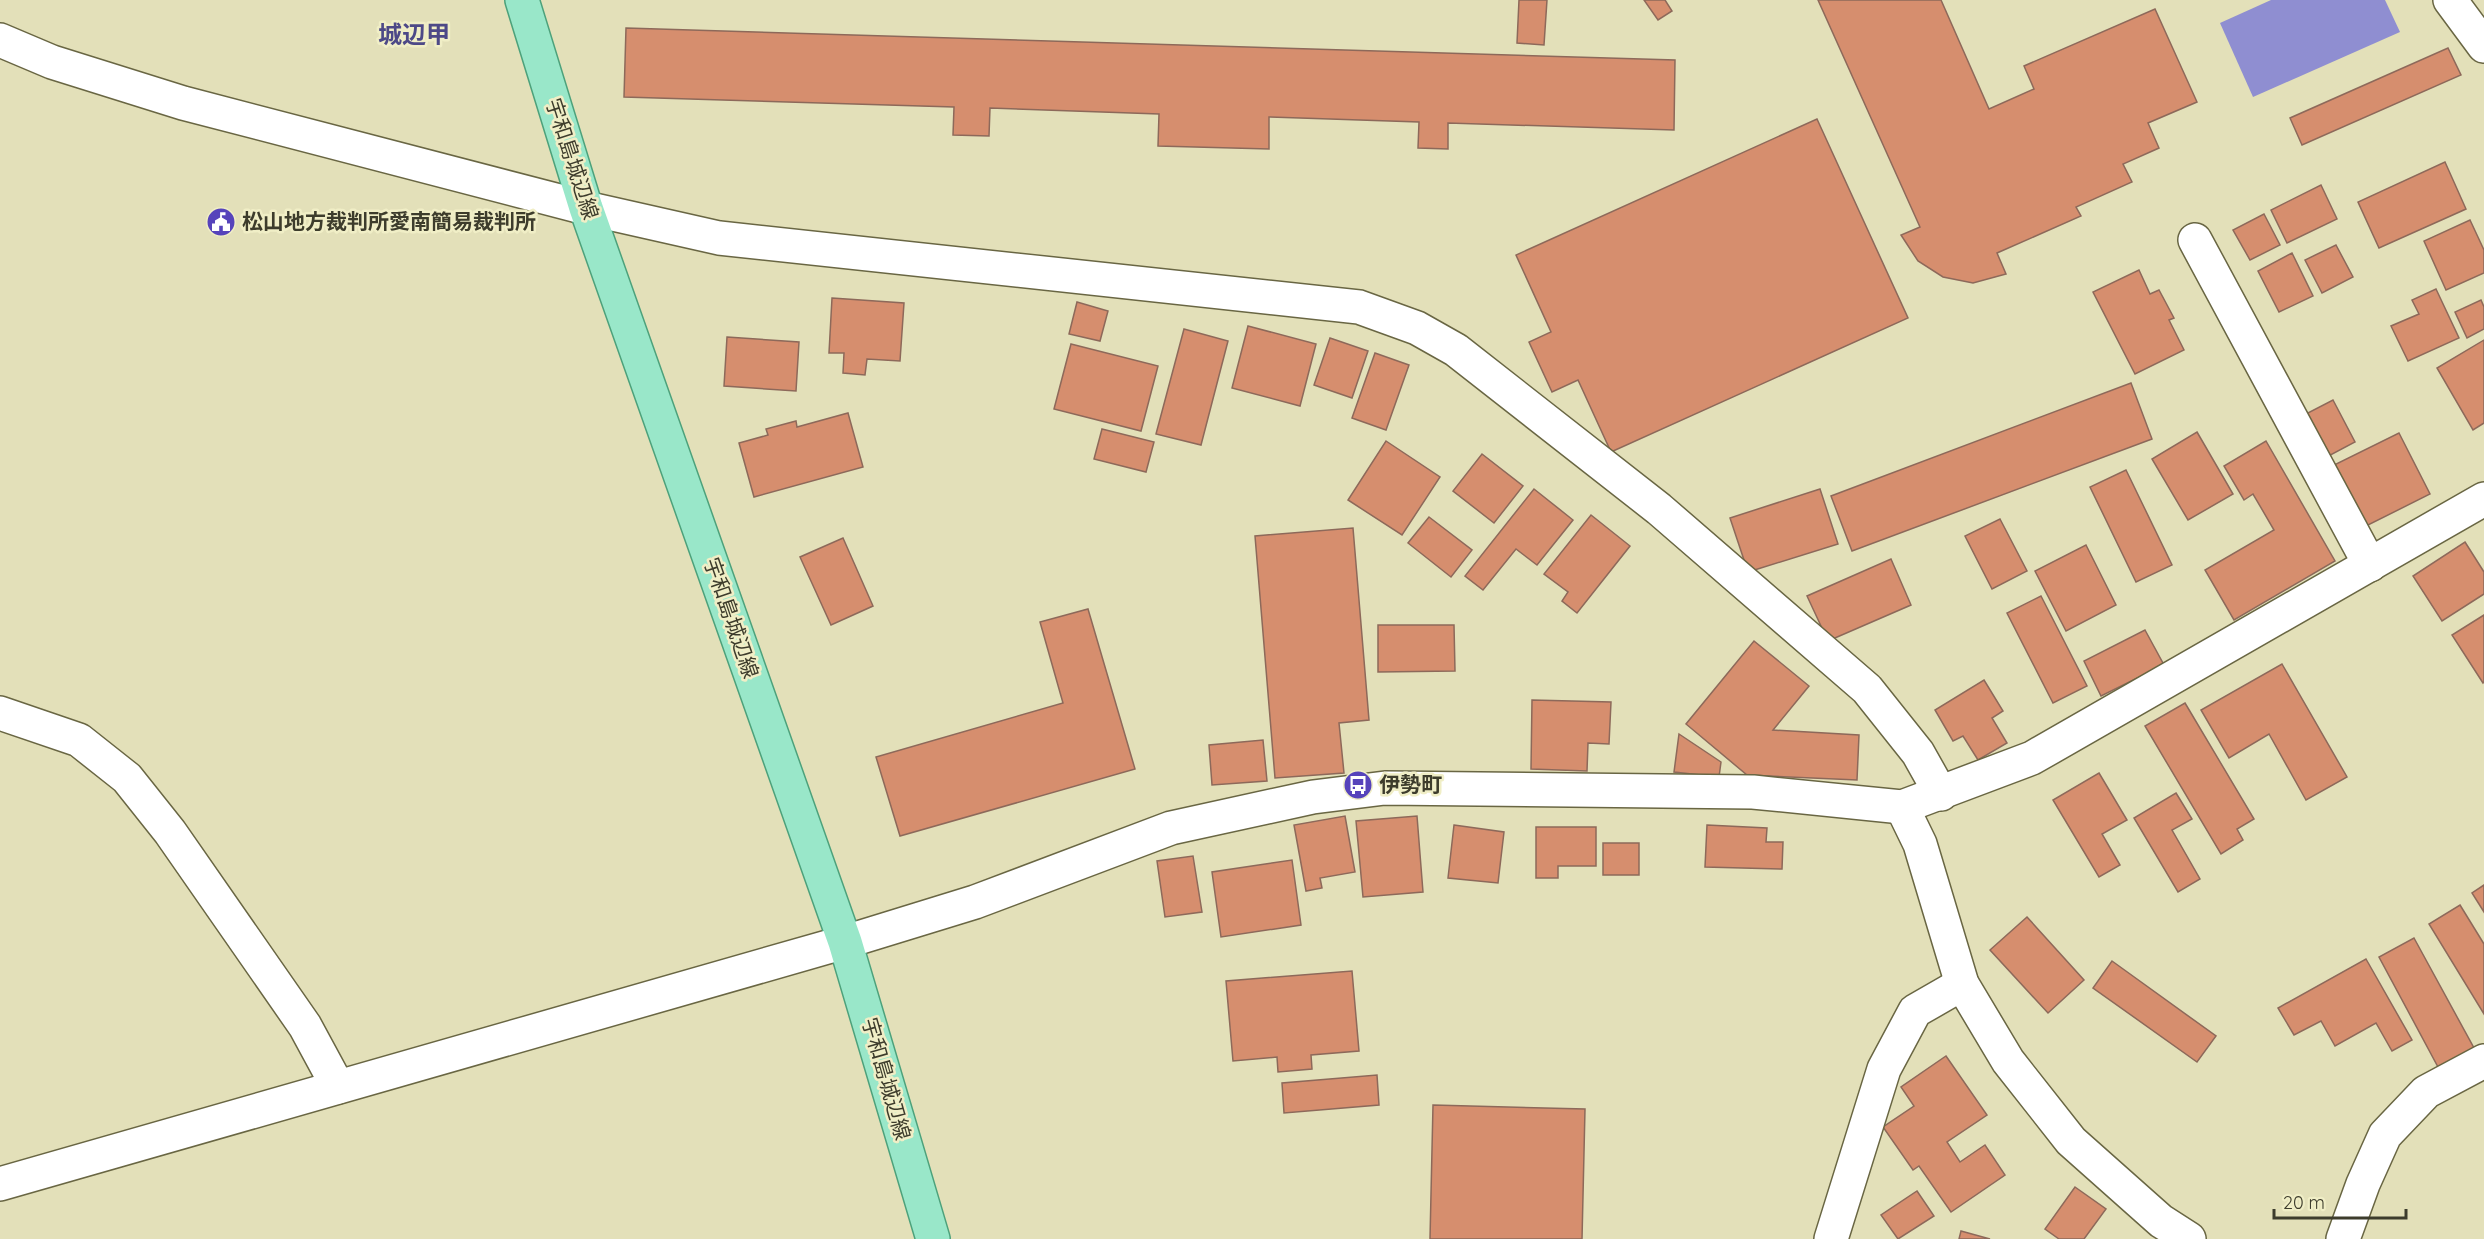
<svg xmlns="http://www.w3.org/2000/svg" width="2484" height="1239" font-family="Quicksand,'Noto Sans JP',sans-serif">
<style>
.water{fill:#8f8ed1}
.building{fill:#d68e6e;stroke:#8d695a;stroke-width:1.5}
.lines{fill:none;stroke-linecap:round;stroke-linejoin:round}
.street-casing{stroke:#696643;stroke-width:36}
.primary-casing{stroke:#4da17b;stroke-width:36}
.street{stroke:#fff;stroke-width:33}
.primary{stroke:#99e7c9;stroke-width:33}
.labels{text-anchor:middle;stroke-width:5;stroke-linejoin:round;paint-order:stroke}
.street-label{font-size:21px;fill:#3d3c2c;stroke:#f0eec6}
.poi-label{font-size:21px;font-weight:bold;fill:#3d3c2c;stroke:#f0eec6;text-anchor:start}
.quarter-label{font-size:24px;font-weight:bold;fill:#4d4987;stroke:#f0eec6}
</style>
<rect width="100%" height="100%" fill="#e3e0b9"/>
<path class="water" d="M 2271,0 L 2385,0 L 2400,32 L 2253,97 L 2220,23 Z"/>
<g class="building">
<path d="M 1519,0 L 1547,0 L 1544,45 L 1517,43 Z"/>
<path d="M 1644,0 L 1665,0 L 1672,11 L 1658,20 Z"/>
<path d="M 1818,0 L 1941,0 L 1989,109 L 2034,89 L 2024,66 L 2155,9 L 2197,102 L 2148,123 L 2159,148 L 2123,164 L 2132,182 L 2076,207 L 2081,216 L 1997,253 L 2006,274 L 1973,283 L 1943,277 L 1918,261 L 1901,235 L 1920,227 Z"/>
<path d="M 626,28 L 1675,60 L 1674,130 L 1448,123 L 1448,149 L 1418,148 L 1419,122 L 1269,117 L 1269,149 L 1158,146 L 1159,114 L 990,108 L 989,136 L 953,135 L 954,107 L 624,97 Z"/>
<path d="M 2448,48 L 2461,75 L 2302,145 L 2290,118 Z"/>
<path d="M 1817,119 L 1908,318 L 1611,452 L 1578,380 L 1552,392 L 1529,342 L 1551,332 L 1516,255 Z"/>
<path d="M 2445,162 L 2466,209 L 2379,248 L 2358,202 Z"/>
<path d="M 2321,185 L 2337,219 L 2287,243 L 2271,210 Z"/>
<path d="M 2264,214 L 2280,245 L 2250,260 L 2233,230 Z"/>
<path d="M 2470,220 L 2484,250 L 2484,273 L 2446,290 L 2424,241 Z"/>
<path d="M 2336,245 L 2353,277 L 2322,293 L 2305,260 Z"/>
<path d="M 2292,253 L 2313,296 L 2279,312 L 2258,271 Z"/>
<path d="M 2139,270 L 2150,294 L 2159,290 L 2174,318 L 2169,320 L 2184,350 L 2135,374 L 2093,292 Z"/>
<path d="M 2436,289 L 2459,338 L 2408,361 L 2391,326 L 2419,314 L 2412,300 Z"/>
<path d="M 832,298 L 904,303 L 900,361 L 867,359 L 865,375 L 843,373 L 844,353 L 829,353 Z"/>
<path d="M 2481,300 L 2484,307 L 2484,329 L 2467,338 L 2455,312 Z"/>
<path d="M 1077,302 L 1108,311 L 1100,341 L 1069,334 Z"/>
<path d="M 1248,326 L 1316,344 L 1300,406 L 1232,388 Z"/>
<path d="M 1184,329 L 1228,341 L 1201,445 L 1156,434 Z"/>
<path d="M 727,337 L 799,342 L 796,391 L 724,386 Z"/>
<path d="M 1330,338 L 1368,351 L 1352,398 L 1314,385 Z"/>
<path d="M 2484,340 L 2484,423 L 2473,430 L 2437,368 Z"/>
<path d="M 1071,344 L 1158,366 L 1141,431 L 1054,409 Z"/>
<path d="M 1375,353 L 1409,365 L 1386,430 L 1352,418 Z"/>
<path d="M 2131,383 L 2152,439 L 1852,551 L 1831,496 Z"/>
<path d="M 2333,400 L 2355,442 L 2321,460 L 2300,417 Z"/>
<path d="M 848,413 L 863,467 L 754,497 L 739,443 L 768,435 L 766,429 L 796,421 L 797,427 Z"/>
<path d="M 1102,429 L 1154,442 L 1146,472 L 1094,459 Z"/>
<path d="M 2197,432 L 2233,494 L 2188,520 L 2152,459 Z"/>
<path d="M 2399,433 L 2430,494 L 2360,529 L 2328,468 Z"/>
<path d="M 1386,441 L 1440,477 L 1402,535 L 1348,500 Z"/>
<path d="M 2266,441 L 2335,561 L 2234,620 L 2205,570 L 2274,530 L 2253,494 L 2244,500 L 2224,466 Z"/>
<path d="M 1482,454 L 1523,486 L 1494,523 L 1453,491 Z"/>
<path d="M 2126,470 L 2172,565 L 2136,582 L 2090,487 Z"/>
<path d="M 1534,489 L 1573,520 L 1537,565 L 1516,549 L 1483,590 L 1465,576 Z"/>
<path d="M 1820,489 L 1838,544 L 1748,572 L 1730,518 Z"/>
<path d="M 1591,515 L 1630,546 L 1577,613 L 1562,601 L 1568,592 L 1544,574 Z"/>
<path d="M 1429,517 L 1472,550 L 1451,577 L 1408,543 Z"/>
<path d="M 2000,519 L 2027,571 L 1992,589 L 1965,536 Z"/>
<path d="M 1353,528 L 1369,720 L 1339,723 L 1344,773 L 1275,778 L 1255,536 Z"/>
<path d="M 843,538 L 873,606 L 831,625 L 800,557 Z"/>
<path d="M 2465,542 L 2484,572 L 2484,594 L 2442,621 L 2413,576 Z"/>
<path d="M 2086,545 L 2116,605 L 2066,631 L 2035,571 Z"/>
<path d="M 1891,559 L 1911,605 L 1828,641 L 1807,596 Z"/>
<path d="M 2041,596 L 2087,686 L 2053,703 L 2007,613 Z"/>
<path d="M 1088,609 L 1135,769 L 900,836 L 876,757 L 1063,703 L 1040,622 Z"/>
<path d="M 2484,615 L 2484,682 L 2483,683 L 2452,635 Z"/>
<path d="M 1378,625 L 1454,625 L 1455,671 L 1378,672 Z"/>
<path d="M 2145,630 L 2164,665 L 2101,696 L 2084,661 Z"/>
<path d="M 1754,641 L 1809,686 L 1773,730 L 1859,735 L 1857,780 L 1747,775 L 1686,724 Z"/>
<path d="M 2282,664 L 2347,777 L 2306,800 L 2269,734 L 2229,758 L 2201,710 Z"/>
<path d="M 1984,680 L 2003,711 L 1992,718 L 2007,743 L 1978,760 L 1963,736 L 1953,741 L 1935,710 Z"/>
<path d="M 1532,700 L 1611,702 L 1609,744 L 1588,743 L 1587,771 L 1531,769 Z"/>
<path d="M 2185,703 L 2254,819 L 2237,829 L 2243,840 L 2221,854 L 2145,726 Z"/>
<path d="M 1679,734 L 1721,762 L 1719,777 L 1674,772 Z"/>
<path d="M 1263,740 L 1267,781 L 1212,785 L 1209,745 Z"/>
<path d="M 2099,773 L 2127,820 L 2102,834 L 2120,865 L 2099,877 L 2053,800 Z"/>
<path d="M 2176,793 L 2192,819 L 2172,830 L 2200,879 L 2178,892 L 2134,818 Z"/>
<path d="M 1345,816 L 1355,872 L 1320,878 L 1322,888 L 1306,891 L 1294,825 Z"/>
<path d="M 1417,816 L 1423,892 L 1363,897 L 1356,821 Z"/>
<path d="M 1454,825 L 1504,832 L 1498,883 L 1448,878 Z"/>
<path d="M 1707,825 L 1767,828 L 1766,842 L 1783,842 L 1782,869 L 1705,867 Z"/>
<path d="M 1536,827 L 1596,827 L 1596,866 L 1558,866 L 1558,878 L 1536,878 Z"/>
<rect x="1603" y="843" width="36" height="32"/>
<path d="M 1193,856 L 1202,912 L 1165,917 L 1157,861 Z"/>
<path d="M 1292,860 L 1301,925 L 1221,937 L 1212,872 Z"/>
<path d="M 2484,885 L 2484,912 L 2472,893 Z"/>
<path d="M 2460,905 L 2484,944 L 2484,1014 L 2429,924 Z"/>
<path d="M 2027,917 L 2084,980 L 2048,1013 L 1990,950 Z"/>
<path d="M 2414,938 L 2474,1048 L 2438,1067 L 2379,957 Z"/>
<path d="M 2366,959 L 2412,1040 L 2392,1051 L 2376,1023 L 2335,1046 L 2321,1021 L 2294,1035 L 2278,1008 Z"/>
<path d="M 2112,961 L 2216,1036 L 2197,1062 L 2093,988 Z"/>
<path d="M 1352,971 L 1359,1051 L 1311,1055 L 1312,1069 L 1278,1072 L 1277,1057 L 1233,1061 L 1226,981 Z"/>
<path d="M 1946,1056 L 1987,1115 L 1947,1142 L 1960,1162 L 1985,1145 L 2005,1175 L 1951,1212 L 1919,1166 L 1913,1170 L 1883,1127 L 1914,1106 L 1901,1087 Z"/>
<path d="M 1377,1075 L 1379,1105 L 1284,1113 L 1282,1083 Z"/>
<path d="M 1433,1105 L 1585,1109 L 1582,1239 L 1430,1239 Z"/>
<path d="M 2075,1187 L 2106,1209 L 2084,1239 L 2059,1239 L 2045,1229 Z"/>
<path d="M 1917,1191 L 1934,1216 L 1898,1239 L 1881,1215 Z"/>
<path d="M 1961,1231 L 1990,1239 L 1959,1239 Z"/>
</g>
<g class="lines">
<g class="street-casing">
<g id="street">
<path d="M 2450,0 L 2484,46"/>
<path d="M 0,40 L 52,62 L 183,103 L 586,208 L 719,238 L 1359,307 L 1417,328 L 1456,350 L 1659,509 L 1867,689 L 1918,753 L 1941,794"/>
<path d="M 2195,240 L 2370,565"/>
<path d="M 0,713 L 79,740 L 127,778 L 170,832 L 305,1026 L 338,1087"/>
<path d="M 1902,807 L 1920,844 L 1962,984 L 2008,1061 L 2071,1141 L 2161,1221 L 2189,1239"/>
<path d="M 0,1184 L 845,942 L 975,902 L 1171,828 L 1313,797 L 1385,788 L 1753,792 L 1902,807 L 2032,758 L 2484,499"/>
<path d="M 1831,1239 L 1884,1069 L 1915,1011 L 1962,984"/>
<path d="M 2343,1239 L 2363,1184 L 2385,1135 L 2426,1092 L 2484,1061"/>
</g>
</g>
<g class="primary-casing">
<path id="primary" d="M 522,0 L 586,208 L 845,942 L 933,1239"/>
</g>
<use href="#street" class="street"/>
<use href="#primary" class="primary"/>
</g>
<defs>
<g id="civic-disc" transform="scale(1.5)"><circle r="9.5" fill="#5643bb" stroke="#f0eec6"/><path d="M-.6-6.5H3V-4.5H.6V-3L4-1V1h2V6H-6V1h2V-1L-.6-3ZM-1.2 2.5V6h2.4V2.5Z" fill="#fff"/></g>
<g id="bus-disc" transform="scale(1.5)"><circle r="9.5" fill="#5643bb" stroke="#f0eec6"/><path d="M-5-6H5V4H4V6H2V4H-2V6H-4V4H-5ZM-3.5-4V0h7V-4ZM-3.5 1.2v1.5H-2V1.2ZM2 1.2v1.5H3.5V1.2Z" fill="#fff"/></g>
</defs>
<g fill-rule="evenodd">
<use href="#civic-disc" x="221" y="222"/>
<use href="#bus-disc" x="1358" y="785"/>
</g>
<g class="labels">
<g class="street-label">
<text transform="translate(572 159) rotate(72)" y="7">宇和島城辺線</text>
<text transform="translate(731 618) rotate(71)" y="7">宇和島城辺線</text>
<text transform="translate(886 1079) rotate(74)" y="7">宇和島城辺線</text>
</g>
<g class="poi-label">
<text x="242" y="229">松山地方裁判所愛南簡易裁判所</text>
<text x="1379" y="792">伊勢町</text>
</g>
<g class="quarter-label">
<text x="414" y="43">城辺甲</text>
</g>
</g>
<path d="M2274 1209v9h132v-9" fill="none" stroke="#3d3c2c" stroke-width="3"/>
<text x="2283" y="1209" font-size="18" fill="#3d3c2c" stroke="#f0eec6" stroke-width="4.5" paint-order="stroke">20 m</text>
</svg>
